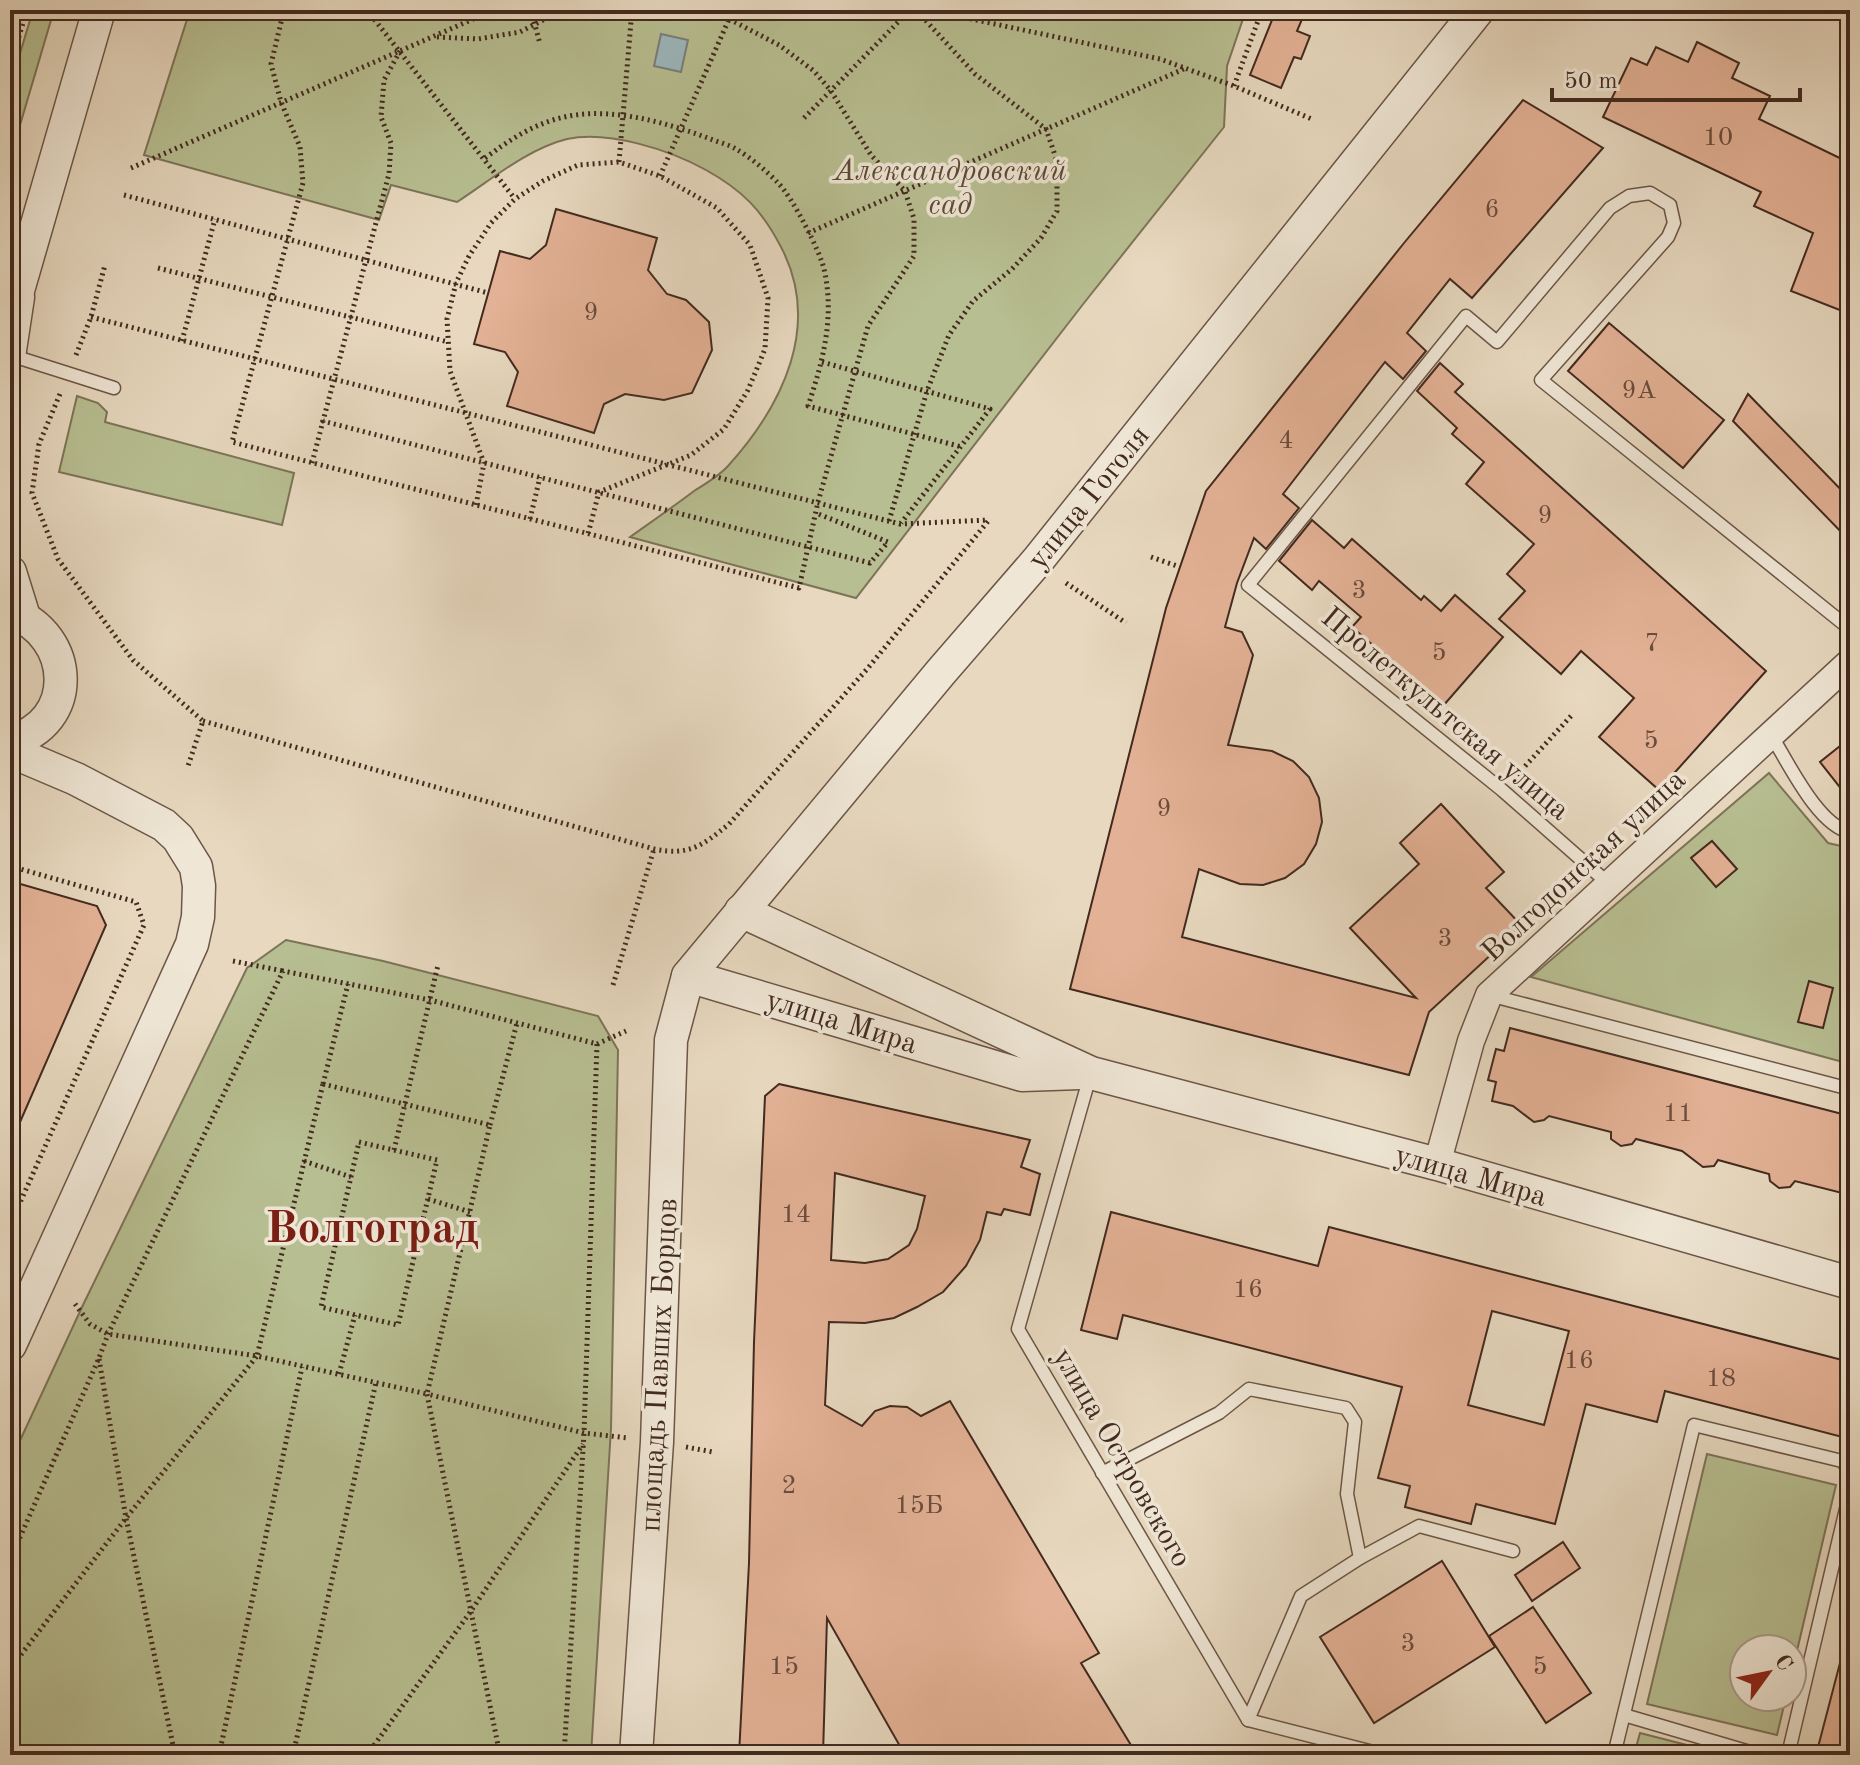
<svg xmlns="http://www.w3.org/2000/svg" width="1860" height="1765" font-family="'Old Standard TT',serif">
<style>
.green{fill:#b7be91;stroke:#7d7458;stroke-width:2}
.water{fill:#9cb7bd;stroke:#787f7e;stroke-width:2}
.building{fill:#e3b195;stroke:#432a1f;stroke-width:2;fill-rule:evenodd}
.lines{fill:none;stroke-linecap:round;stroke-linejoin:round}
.service-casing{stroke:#6c5647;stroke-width:15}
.minor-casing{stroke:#6c5647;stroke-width:29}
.tertiary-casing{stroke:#6c5647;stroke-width:35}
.path{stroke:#432a1f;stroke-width:5;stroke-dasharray:2 4;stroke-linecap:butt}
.service{stroke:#efe6d5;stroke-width:12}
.minor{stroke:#efe6d5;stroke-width:26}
.tertiary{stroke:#efe6d5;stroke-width:32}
.labels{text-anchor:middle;stroke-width:7;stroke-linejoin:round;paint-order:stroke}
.number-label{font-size:26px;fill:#6b4c3c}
.park-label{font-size:30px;font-style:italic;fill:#5a4836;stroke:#efe6d5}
.street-label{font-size:30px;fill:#432a1f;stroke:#efe6d5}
.town-label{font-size:46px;font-weight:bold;fill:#7a1f14;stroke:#efe6d5}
</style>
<rect width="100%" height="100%" fill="#e7d8bf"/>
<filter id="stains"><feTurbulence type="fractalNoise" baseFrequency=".0025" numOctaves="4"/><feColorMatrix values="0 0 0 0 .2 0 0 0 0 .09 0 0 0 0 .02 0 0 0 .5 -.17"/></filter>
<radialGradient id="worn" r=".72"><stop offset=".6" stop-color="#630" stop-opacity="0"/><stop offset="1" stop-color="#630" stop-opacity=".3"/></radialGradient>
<g class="green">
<path d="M 33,10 L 54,10 L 10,159 L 10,87 Z"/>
<path d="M 190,10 L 1246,10 L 1227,66 L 1224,127 L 1084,303 L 856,598 L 630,537 C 651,522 673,507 694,491 C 705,484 719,476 728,466 C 783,405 822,325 781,247 C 762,210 742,190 706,170 C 670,150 608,130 567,139 C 527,149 491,180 457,202 L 391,185 L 379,220 L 144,155 Z"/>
<path d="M 77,396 L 98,403 L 107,412 L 105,422 L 294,473 L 282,525 L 59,472 Z"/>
<path d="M 1769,773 L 1828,843 L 1850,848 L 1850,1064 L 1531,977 Z"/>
<path d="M 286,940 L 383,961 L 598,1016 L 618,1050 L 611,1428 L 591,1755 L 10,1755 L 10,1462 L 83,1305 L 247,968 Z"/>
<path d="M 1707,1454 L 1836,1485 L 1792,1672 L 1792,1649 L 1744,1649 L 1744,1697 L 1786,1697 L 1777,1735 L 1647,1704 Z"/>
<path d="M 1640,1733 L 1726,1755 L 1634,1755 Z"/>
</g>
<path class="water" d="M 661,34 L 688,40 L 681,72 L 654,66 Z"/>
<g class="building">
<path d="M 1276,10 L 1306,10 L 1297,31 L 1310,36 L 1301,59 L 1294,57 L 1281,88 L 1250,75 Z"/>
<path d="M 1697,42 L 1739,63 L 1732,78 L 1770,96 L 1759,119 L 1850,163 L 1850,314 L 1791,291 L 1813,233 L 1754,206 L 1761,192 L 1603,117 L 1631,58 L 1647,65 L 1656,47 L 1688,62 Z"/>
<path d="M 1523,100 L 1603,148 L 1472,298 L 1450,279 L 1407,333 L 1426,351 L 1403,379 L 1385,362 L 1283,494 L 1299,508 L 1266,549 L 1254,538 L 1237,583 L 1225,627 L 1242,632 L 1253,655 L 1228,745 L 1272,751 L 1293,761 L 1309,777 L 1319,798 L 1322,822 L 1316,844 L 1304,864 L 1285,878 L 1263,885 L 1240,884 L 1199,869 L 1182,937 L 1416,998 L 1350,928 L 1419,864 L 1400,843 L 1441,804 L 1504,872 L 1486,888 L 1522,926 L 1429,1012 L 1409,1075 L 1070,989 L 1166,608 L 1206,491 L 1404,243 Z"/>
<path d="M 556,209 L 657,238 L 648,270 L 667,294 L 686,300 L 709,322 L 712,350 L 692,393 L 664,400 L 625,394 L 604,404 L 594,433 L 507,406 L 518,372 L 505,352 L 474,344 L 500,251 L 530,259 L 546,245 Z"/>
<path d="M 1609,323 L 1724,420 L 1683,468 L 1568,371 Z"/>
<path d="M 1440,363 L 1463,384 L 1455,392 L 1766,671 L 1659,790 L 1599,737 L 1634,698 L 1581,651 L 1561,674 L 1499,619 L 1525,591 L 1507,574 L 1534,544 L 1466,484 L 1484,462 L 1452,434 L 1457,428 L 1417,391 Z"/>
<path d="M 1748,394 L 1850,499 L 1850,541 L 1733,421 Z"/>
<path d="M 1312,520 L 1344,548 L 1352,539 L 1421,600 L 1424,596 L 1441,611 L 1455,595 L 1503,637 L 1443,706 L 1352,627 L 1361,617 L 1319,581 L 1312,590 L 1279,561 Z"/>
<path d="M 1850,738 L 1850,800 L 1820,762 Z"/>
<path d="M 1712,841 L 1737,869 L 1716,887 L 1691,858 Z"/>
<path d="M 10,881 L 97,906 L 106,925 L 10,1145 Z"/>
<path d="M 1809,981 L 1833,988 L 1823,1028 L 1798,1022 Z"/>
<path d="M 1510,1028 L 1850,1116 L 1850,1195 L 1795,1181 L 1790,1187 L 1779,1188 L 1770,1181 L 1769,1174 L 1718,1160 L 1714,1166 L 1703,1167 L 1682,1151 L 1636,1139 L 1632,1144 L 1621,1146 L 1611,1139 L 1611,1132 L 1549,1116 L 1544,1120 L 1534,1122 L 1513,1106 L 1492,1101 L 1496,1082 L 1488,1080 L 1496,1049 L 1504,1051 Z"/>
<path d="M 779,1084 L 1030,1140 L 1021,1167 L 1040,1174 L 1030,1215 L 1004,1209 L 1001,1215 L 987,1212 L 980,1240 L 966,1266 L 943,1292 L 917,1307 L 894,1318 L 865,1323 L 829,1322 L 825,1405 L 862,1426 L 875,1411 L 890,1406 L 907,1407 L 921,1416 L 950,1401 L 1099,1653 L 1081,1663 L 1137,1755 L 905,1755 L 827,1618 L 823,1755 L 739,1755 L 749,1563 L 754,1342 L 765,1096 ZM 835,1173 L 925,1196 L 917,1229 L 909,1245 L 888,1259 L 865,1263 L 831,1260 Z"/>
<path d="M 1111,1212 L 1318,1266 L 1329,1227 L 1850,1362 L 1850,1439 L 1665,1391 L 1657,1422 L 1586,1404 L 1555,1524 L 1476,1504 L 1471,1524 L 1405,1507 L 1410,1486 L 1378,1478 L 1402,1387 L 1123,1315 L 1117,1339 L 1081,1330 ZM 1492,1311 L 1569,1331 L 1544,1425 L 1468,1405 Z"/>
<path d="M 1563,1542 L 1580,1568 L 1532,1601 L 1515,1575 Z"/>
<path d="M 1442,1561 L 1495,1647 L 1374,1723 L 1320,1637 Z"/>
<path d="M 1533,1607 L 1591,1693 L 1546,1723 L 1489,1636 Z"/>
<path d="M 1841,1659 L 1850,1660 L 1850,1755 L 1816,1755 Z"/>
</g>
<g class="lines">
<g class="service-casing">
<g id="service">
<path d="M 10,355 L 114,388"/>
<path d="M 1771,735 C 1788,762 1818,826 1850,832"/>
<path d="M 1609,884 L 1502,790 L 1248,585 L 1466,316 L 1497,342 L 1610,208 L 1629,196 L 1650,193 L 1670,205 L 1674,223 L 1668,237 L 1541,380 L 1850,629"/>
<path d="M 1489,995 L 1850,1089"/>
<path d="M 1090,1076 L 1018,1329 L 1248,1720 L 1385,1755"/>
<path d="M 1102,1473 L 1219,1413 L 1249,1389 L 1346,1408 L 1355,1422 L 1347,1494 L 1360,1558"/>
<path d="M 1624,1715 L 1760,1755"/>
<path d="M 1248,1720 L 1301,1596 L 1360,1558 L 1419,1526 L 1513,1551"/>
<path d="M 1614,1755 L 1694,1425 L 1842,1461 L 1850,1471"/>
<path d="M 1788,1755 L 1850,1492"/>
</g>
</g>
<g class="minor-casing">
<path id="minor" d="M 1437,1164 L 1471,1041 L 1489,995 L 1850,662"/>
</g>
<g class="tertiary-casing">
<g id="tertiary">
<path d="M 10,318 L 99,10"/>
<path d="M 10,350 L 18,297"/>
<path d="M 10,572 L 24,617"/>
<path d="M 10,612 C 76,635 79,724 10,741"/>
<path d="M 10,751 L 76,779 L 164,825 L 178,838 L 196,867 L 199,886 L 198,917 L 192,944 L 10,1345"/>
<path d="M 741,911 L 1091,1073 L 1437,1164 L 1850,1283"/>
<path d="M 688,976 L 1022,1075 L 1080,1073"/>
<path d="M 636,1755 L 657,1442 L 671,1040 L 688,976 L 941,672 L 1038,560 L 1478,10"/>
</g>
</g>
<g class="path">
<path d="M 284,10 L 271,64 L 281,102 L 300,147 L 303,183 L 232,442 L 799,588 L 818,502 L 868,326 L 914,256 L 914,219 L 905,191 L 871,155 L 831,91 L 814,71 L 779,45 L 729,19 L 684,10"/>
<path d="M 367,10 L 515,199"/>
<path d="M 531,10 L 540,44"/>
<path d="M 929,10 L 1160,59 L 1234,86 L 1314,120"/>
<path d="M 437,37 L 478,39 L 520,32 L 562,10"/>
<path d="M 400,51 L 384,80 L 381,117 L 391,143 L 389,174 L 323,421 L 870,563 L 888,542 L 816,513"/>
<path d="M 10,66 L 27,10"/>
<path d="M 1234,86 L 1262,10"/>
<path d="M 804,118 L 910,10"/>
<path d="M 485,158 C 507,142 527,128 553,120 C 603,104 661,121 708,138 C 717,142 728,144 736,149 C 750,157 768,172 779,184 C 792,197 820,251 824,269 C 835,317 823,361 808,406 L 962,447"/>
<path d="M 619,162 L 632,10"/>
<path d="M 131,168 L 494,10"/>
<path d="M 660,176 L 733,10"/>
<path d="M 124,195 L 488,293"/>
<path d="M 808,233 L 1186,68"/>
<path d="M 158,268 L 448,342"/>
<path d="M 91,317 L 900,524 L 988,520"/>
<path d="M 182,341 L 215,219"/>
<path d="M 76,355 L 91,317 L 105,265"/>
<path d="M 822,362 L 990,409 L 901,523"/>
<path d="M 60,394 L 39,444 L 32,493 L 58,559 L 133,660 L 203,721 L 187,769"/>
<path d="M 312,463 L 323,421"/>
<path d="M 476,505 L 484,463 L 450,371 L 447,319 L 456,283 L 469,256 L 491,223 L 515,199 L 543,181 L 578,165 L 619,162 L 660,176 L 717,208 L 750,245 L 768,298 L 765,349 L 748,390 L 724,429 L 691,455 L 599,492 L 588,534"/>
<path d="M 530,519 L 540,477"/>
<path d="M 889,521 L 927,391 L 949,335 L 973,301 L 1012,269 L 1041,238 L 1057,211 L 1057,161 L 1046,129 L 975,74 L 916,10"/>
<path d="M 1151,557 L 1180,567"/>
<path d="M 1066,583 L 1126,623"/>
<path d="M 203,721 L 654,849 C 689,856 702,846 729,824 L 868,668 L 989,520"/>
<path d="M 1517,775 L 1571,716"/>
<path d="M 10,866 L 136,902 L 144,925 L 10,1225"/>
<path d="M 233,961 L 283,971"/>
<path d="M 613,985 L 654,849"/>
<path d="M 597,1044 L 626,1031"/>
<path d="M 323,1084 L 490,1125 L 427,1394 L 257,1356 Z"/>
<path d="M 323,1084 L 348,984"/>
<path d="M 490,1125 L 517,1023"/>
<path d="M 359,1142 L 437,1160 L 398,1325 L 321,1307 Z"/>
<path d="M 394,1150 L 438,965"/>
<path d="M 304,1161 L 351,1177"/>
<path d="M 428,1199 L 470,1212"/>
<path d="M 75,1304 L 90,1324 L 108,1334 L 257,1356"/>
<path d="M 99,1359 L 126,1518 L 175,1755"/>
<path d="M 339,1374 L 355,1315"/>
<path d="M 686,1447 L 713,1452"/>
<path d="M 10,1560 L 99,1358 L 108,1334 L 283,971 L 430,1000 L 597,1044 L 584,1433 L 564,1755"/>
<path d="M 10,1669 L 126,1518 L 257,1356"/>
<path d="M 219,1755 L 302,1367"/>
<path d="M 293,1755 L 376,1382"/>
<path d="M 367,1755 L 471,1611 L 583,1444"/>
<path d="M 500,1755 L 427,1394 L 584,1433 L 628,1438"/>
</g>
<use href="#service" class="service"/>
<use href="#minor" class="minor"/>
<use href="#tertiary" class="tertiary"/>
</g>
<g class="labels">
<g class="number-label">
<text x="1718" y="145">10</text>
<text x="1492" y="217">6</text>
<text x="591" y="320">9</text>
<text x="1639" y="398">9А</text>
<text x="1286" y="448">4</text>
<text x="1545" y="523">9</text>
<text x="1359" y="598">3</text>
<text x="1652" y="651">7</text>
<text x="1439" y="660">5</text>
<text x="1651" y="748">5</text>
<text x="1164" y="816">9</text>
<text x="1445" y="946">3</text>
<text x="1678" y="1121">11</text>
<text x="796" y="1222">14</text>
<text x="1248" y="1297">16</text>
<text x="1579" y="1368">16</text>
<text x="1721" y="1386">18</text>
<text x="789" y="1493">2</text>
<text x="919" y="1513">15Б</text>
<text x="1408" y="1651">3</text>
<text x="784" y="1674">15</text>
<text x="1540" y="1674">5</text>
</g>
<g class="park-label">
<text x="950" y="180">Александровский<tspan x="950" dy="34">сад</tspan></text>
</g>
<g class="street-label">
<text transform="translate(1088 497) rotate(-51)" y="10">улица Гоголя</text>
<text transform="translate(1446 713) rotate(40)" y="10">Пролеткультская улица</text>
<text transform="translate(1583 865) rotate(-43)" y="10">Волгодонская улица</text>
<text transform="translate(842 1021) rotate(17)" y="10">улица Мира</text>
<text transform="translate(1471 1175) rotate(16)" y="10">улица Мира</text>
<text transform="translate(658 1365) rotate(-87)" y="10">площадь Павших Борцов</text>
<text transform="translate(1123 1457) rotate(60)" y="10">улица Островского</text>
</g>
<g class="town-label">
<text x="372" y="1242">Волгоград</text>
</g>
</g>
<rect width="1860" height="1765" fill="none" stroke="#e7d8bf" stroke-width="40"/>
<rect x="12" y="12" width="1836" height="1741" fill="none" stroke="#432a1f" stroke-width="4"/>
<rect x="20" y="20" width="1820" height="1725" fill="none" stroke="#432a1f" stroke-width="2"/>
<g transform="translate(1768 1673) rotate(57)"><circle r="38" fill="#efe6d5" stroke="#aa9b8c" stroke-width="2"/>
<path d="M0-6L14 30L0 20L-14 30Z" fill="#8f2418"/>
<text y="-12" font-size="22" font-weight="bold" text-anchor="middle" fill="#432a1f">С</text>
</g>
<path d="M1552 88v12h248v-12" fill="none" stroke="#432a1f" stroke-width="4"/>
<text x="1564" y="88" font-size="24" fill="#432a1f" stroke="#efe6d5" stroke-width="6" paint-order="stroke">50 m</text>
<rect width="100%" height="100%" filter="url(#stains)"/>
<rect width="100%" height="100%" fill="url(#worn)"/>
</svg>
